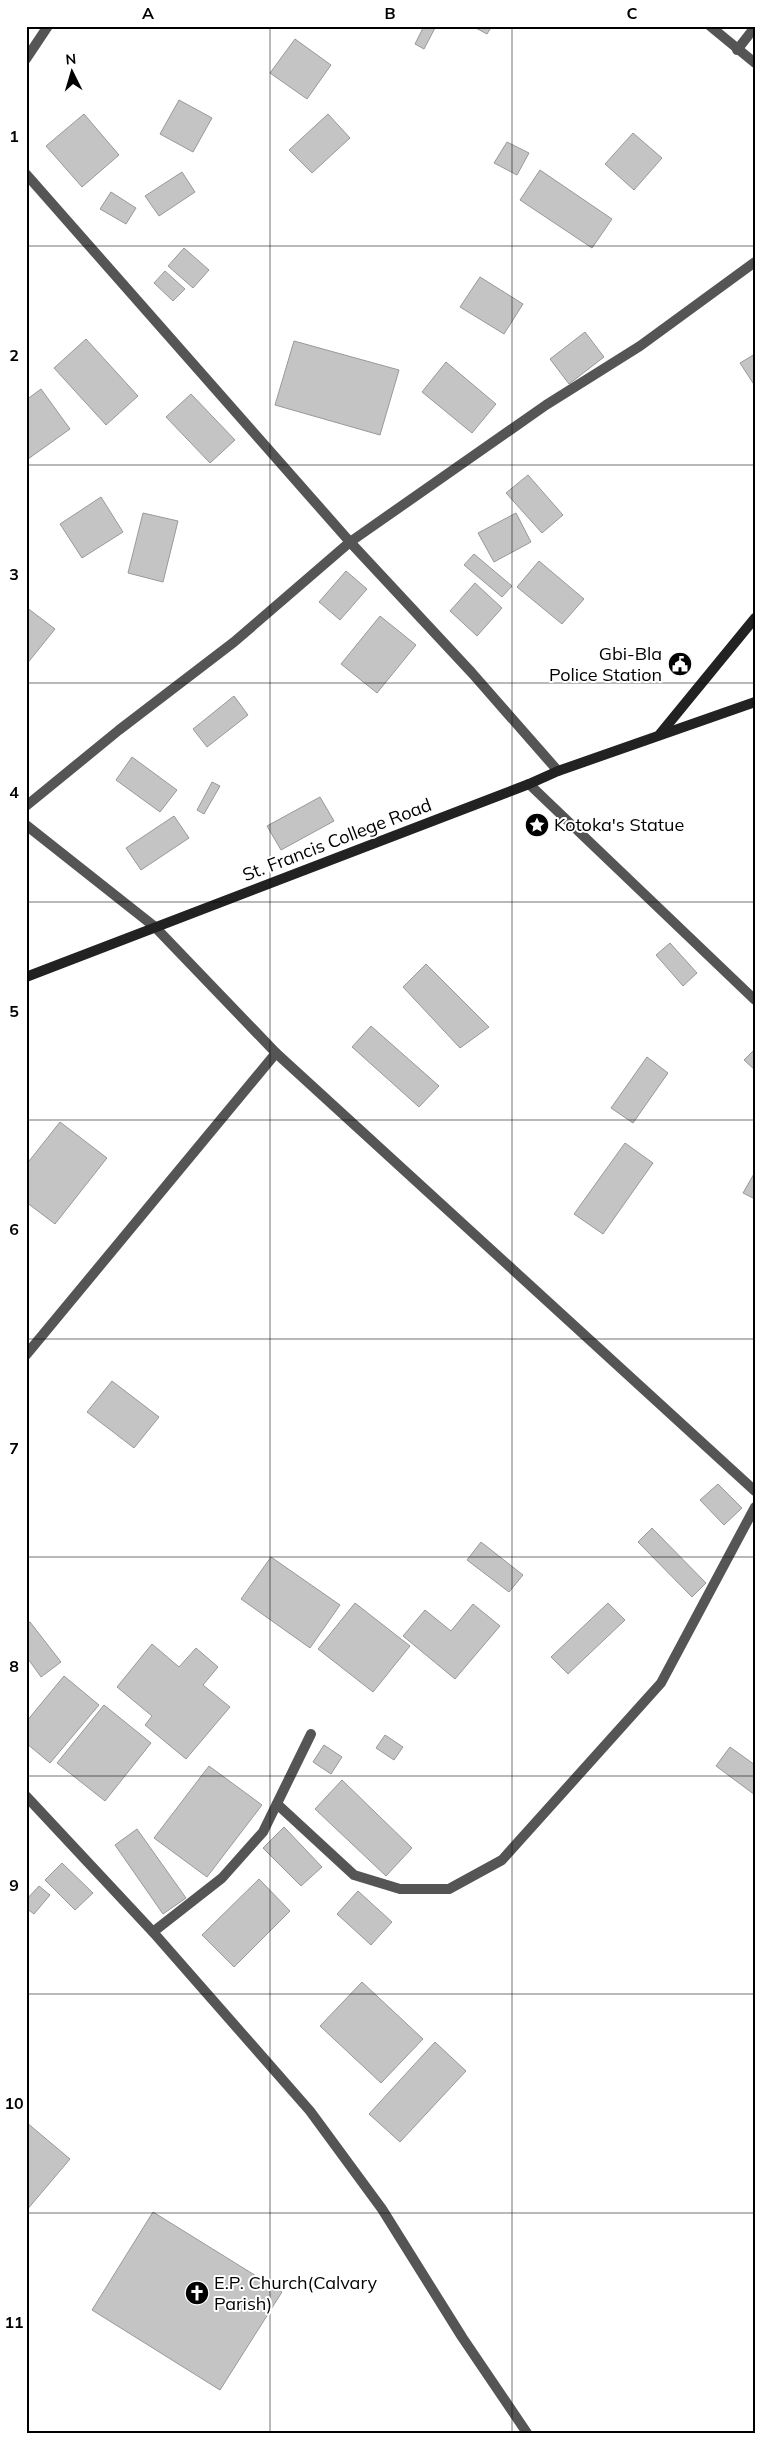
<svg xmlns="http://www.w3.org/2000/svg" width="781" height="2459" font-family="Mulish,sans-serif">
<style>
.building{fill:#c4c4c4;stroke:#999}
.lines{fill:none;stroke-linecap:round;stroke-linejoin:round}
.street{stroke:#555;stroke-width:10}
.secondary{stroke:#222;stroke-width:10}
.grid{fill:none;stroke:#000;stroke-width:1;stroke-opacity:0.55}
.labels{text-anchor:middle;stroke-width:4;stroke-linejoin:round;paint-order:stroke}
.poi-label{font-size:18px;fill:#000;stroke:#fff;text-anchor:start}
.street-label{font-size:18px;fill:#000;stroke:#fff}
.neatline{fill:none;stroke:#000;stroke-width:2}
.grid-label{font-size:16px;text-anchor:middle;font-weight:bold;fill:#000}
</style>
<rect width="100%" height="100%" fill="#fff"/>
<g class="building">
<path d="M 424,26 L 436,26 L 424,49 L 415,44 Z"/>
<path d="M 472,26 L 492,26 L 487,34 Z"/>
<path d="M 295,39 L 331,65 L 307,99 L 270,73 Z"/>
<path d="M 179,100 L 212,118 L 193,152 L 160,134 Z"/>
<path d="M 84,114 L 119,155 L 82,187 L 46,146 Z"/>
<path d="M 328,114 L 350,138 L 312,173 L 289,150 Z"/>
<path d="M 633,133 L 662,158 L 634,190 L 605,164 Z"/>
<path d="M 507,142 L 529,153 L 517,175 L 494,163 Z"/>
<path d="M 540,170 L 612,219 L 592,248 L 520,200 Z"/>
<path d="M 182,172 L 195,192 L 159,216 L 145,196 Z"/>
<path d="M 111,192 L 136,208 L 126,224 L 100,209 Z"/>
<path d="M 184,248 L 209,270 L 193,288 L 168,266 Z"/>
<path d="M 165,271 L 185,289 L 173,301 L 154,283 Z"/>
<path d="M 480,277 L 523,304 L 504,334 L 460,307 Z"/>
<path d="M 585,332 L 604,357 L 569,384 L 550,359 Z"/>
<path d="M 86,339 L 138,396 L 106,425 L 54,368 Z"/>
<path d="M 294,341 L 399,370 L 380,435 L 275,405 Z"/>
<path d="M 755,354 L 755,386 L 740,363 Z"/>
<path d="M 446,362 L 496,404 L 472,433 L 422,392 Z"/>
<path d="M 41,389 L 70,429 L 28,459 L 26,457 L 26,400 Z"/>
<path d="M 191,394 L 235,440 L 210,463 L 166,417 Z"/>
<path d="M 528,475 L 563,515 L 542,533 L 506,493 Z"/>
<path d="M 101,497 L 123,532 L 82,558 L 60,524 Z"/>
<path d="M 143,513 L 178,521 L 163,582 L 128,573 Z"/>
<path d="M 516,513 L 531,542 L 494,562 L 478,533 Z"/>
<path d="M 474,554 L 512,586 L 502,597 L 464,565 Z"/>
<path d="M 539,561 L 584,599 L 562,624 L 517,587 Z"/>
<path d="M 346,571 L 367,589 L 340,620 L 319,602 Z"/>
<path d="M 475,583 L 502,608 L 477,636 L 450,611 Z"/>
<path d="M 26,607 L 55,629 L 26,665 Z"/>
<path d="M 380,616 L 416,645 L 377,693 L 341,664 Z"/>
<path d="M 234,696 L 248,715 L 207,747 L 193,729 Z"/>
<path d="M 132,757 L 177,790 L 160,812 L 116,780 Z"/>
<path d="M 212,782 L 220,786 L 204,814 L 197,810 Z"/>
<path d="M 320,797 L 334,821 L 281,850 L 267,826 Z"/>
<path d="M 174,816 L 189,838 L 141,870 L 126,848 Z"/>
<path d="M 670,943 L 697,973 L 683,986 L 656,955 Z"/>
<path d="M 426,964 L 489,1027 L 460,1048 L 403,987 Z"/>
<path d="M 371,1026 L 439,1086 L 419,1107 L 352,1047 Z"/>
<path d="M 755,1049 L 755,1070 L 744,1060 Z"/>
<path d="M 647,1057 L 668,1073 L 633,1123 L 611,1108 Z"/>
<path d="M 60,1122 L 107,1158 L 55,1224 L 26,1202 L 26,1165 Z"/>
<path d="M 625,1143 L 653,1163 L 603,1234 L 574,1214 Z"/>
<path d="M 755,1172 L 755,1199 L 743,1193 Z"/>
<path d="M 112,1381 L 159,1417 L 134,1448 L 87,1412 Z"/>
<path d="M 718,1484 L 742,1508 L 724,1525 L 700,1500 Z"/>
<path d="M 652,1528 L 706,1583 L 692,1597 L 638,1542 Z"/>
<path d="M 481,1542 L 523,1575 L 509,1592 L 467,1560 Z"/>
<path d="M 271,1557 L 340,1605 L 310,1648 L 241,1599 Z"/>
<path d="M 355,1603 L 410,1646 L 373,1692 L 318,1649 Z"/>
<path d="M 608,1603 L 625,1620 L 568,1674 L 551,1657 Z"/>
<path d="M 473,1604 L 500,1626 L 455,1679 L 403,1636 L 425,1610 L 451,1631 Z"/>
<path d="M 30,1622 L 61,1662 L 41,1677 L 26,1656 L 26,1624 Z"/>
<path d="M 152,1644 L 179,1667 L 196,1648 L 218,1667 L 203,1685 L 230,1707 L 186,1759 L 145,1725 L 152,1716 L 117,1687 Z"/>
<path d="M 64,1676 L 99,1705 L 50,1763 L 26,1743 L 26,1722 Z"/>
<path d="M 104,1705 L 151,1743 L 105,1801 L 57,1763 Z"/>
<path d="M 385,1735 L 403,1747 L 394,1760 L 376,1748 Z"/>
<path d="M 324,1745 L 342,1757 L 331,1774 L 313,1762 Z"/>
<path d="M 730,1747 L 755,1765 L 755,1795 L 716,1766 Z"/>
<path d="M 209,1766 L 262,1805 L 207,1877 L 154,1838 Z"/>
<path d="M 342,1780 L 412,1848 L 386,1876 L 315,1809 Z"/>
<path d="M 284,1827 L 322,1867 L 301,1886 L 263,1848 Z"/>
<path d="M 137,1829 L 186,1898 L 163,1914 L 115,1845 Z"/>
<path d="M 62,1863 L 93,1893 L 75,1910 L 45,1880 Z"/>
<path d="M 259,1879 L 290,1911 L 234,1967 L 202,1935 Z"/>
<path d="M 39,1886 L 50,1895 L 34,1914 L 26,1908 L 26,1900 Z"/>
<path d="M 358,1891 L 392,1922 L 371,1945 L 337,1914 Z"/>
<path d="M 362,1982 L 423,2039 L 381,2083 L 320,2026 Z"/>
<path d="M 435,2042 L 466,2071 L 400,2142 L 369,2114 Z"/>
<path d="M 26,2122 L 70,2159 L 26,2211 Z"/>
<path d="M 153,2212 L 282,2292 L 220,2390 L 92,2310 Z"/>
</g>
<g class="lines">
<g class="street">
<path d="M 710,26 L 755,63"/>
<path d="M 737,50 L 755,27"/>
<path d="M 26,59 L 48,26"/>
<path d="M 26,174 L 350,542 L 472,673 L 558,771"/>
<path d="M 529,784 L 755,1000"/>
<path d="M 26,806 L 119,730 L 234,642 L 350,542 L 546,405 L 640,346 L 755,262"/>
<path d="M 26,825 L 155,927 L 276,1053 L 26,1355"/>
<path d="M 276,1053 L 755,1491"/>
<path d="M 26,1796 L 153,1932 L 310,2111 L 382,2209 L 462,2337 L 527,2433"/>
<path d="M 277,1804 L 354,1875 L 400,1889 L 449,1889 L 502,1860 L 661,1683 L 755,1507"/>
<path d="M 153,1932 L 222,1878 L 263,1832 L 311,1734"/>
</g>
<g class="secondary">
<path d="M 660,734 L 755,618"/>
<path d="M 26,977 L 529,784 L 558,771 L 755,702"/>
</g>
</g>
<path class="grid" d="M 270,26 L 270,2433M 512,26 L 512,2433M 26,246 L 755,246M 26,465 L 755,465M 26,683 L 755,683M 26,902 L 755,902M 26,1120 L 755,1120M 26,1339 L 755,1339M 26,1557 L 755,1557M 26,1776 L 755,1776M 26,1994 L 755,1994M 26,2213 L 755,2213"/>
<defs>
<g id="civic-disc" transform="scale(1.25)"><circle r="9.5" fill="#000" stroke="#fff"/><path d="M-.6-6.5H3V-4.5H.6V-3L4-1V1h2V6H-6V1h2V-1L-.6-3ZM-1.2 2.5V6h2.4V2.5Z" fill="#fff"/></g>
<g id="sight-disc" transform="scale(1.25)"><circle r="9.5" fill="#000" stroke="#fff"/><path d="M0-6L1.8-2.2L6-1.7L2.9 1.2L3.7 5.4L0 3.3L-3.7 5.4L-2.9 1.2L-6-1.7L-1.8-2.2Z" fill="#fff"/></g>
<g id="church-disc" transform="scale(1.25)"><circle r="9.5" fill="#000" stroke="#fff"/><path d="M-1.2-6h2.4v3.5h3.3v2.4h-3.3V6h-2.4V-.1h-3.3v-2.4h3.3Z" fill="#fff"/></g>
</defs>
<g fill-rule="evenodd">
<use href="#civic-disc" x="680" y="664"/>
<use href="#sight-disc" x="537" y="825"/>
<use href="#church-disc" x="197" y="2293"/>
</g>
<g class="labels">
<g class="poi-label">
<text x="662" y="660" text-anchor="end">Gbi-Bla<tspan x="662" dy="21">Police Station</tspan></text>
<text x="554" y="831">Kotoka's Statue</text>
<text x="214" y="2289">E.P. Church(Calvary<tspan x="214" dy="21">Parish)</tspan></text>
</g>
<g class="street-label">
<text transform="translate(337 840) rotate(-21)" y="6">St. Francis College Road</text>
</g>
</g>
<rect width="781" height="2459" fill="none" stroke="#ffffff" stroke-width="55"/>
<g transform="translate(72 72) rotate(355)" stroke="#ffffff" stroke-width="4" paint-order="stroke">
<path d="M0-4L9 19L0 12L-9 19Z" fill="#000000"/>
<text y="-8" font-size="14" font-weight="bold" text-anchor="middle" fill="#000000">N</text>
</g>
<rect x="28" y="28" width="726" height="2404" class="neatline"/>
<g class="grid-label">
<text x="148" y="19">A</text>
<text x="390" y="19">B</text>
<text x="632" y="19">C</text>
<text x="14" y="142">1</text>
<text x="14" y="361">2</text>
<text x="14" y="580">3</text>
<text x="14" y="798">4</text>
<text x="14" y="1017">5</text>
<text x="14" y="1235">6</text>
<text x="14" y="1454">7</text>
<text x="14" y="1672">8</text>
<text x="14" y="1891">9</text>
<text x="14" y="2109">10</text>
<text x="14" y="2328">11</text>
</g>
</svg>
